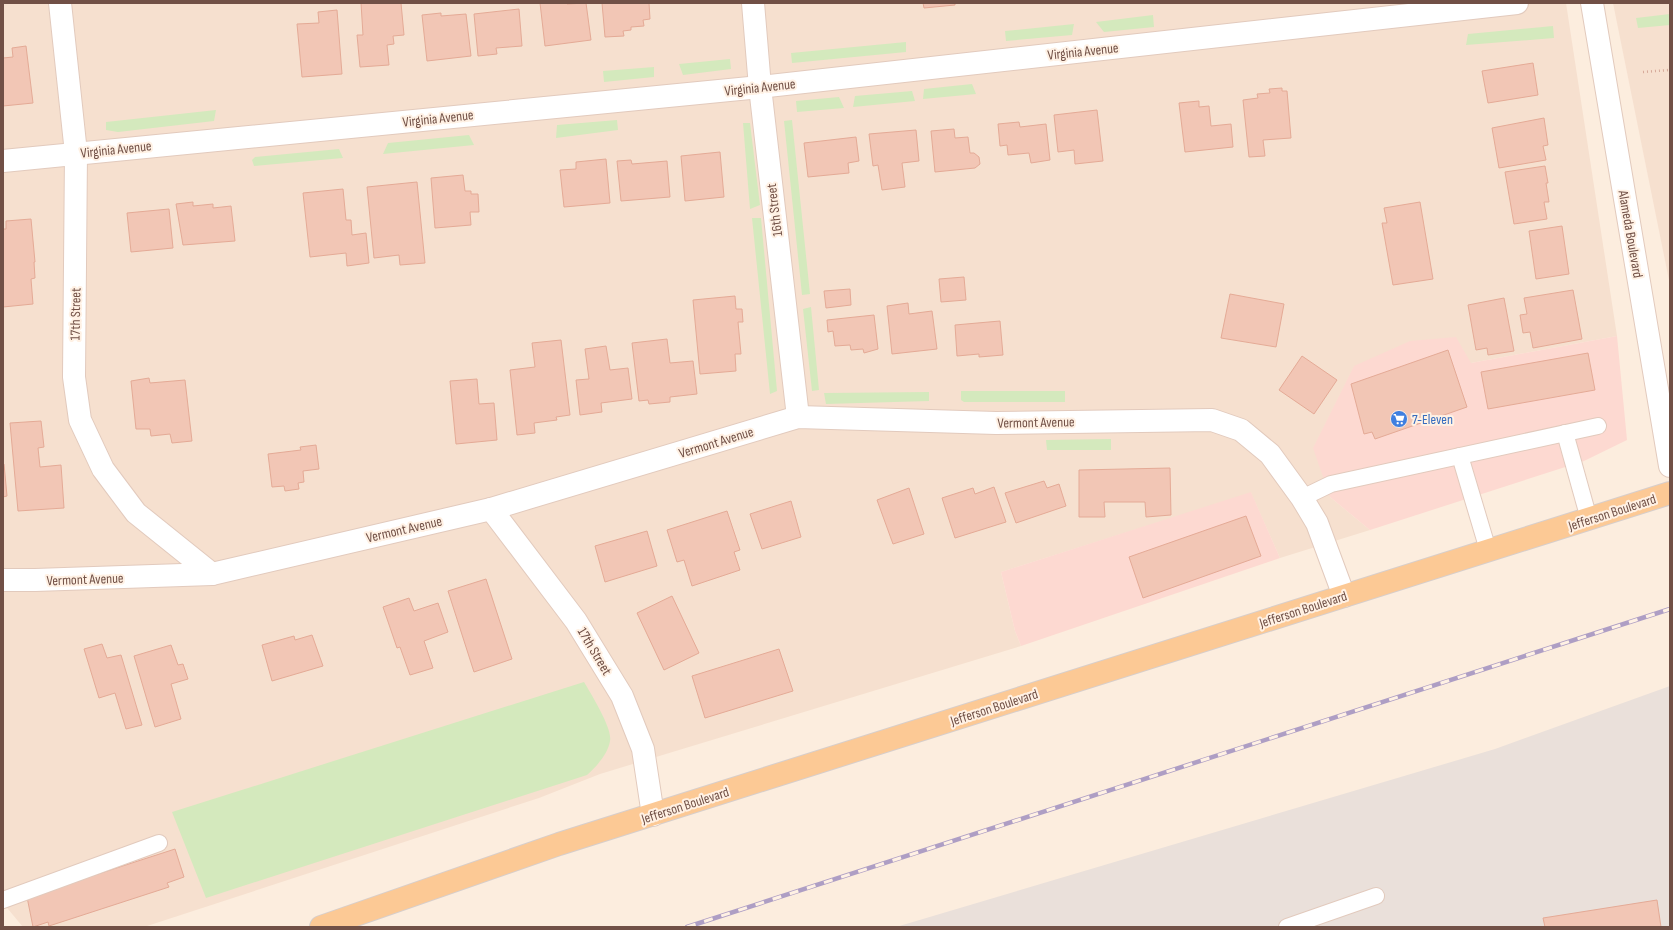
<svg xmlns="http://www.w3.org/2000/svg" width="1673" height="930" font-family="'Sofia Sans Condensed',sans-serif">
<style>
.residential{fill:#f6e0cf}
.commercial{fill:#fdd9d1}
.industrial{fill:#eae0da}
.green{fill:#d4e9bd}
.building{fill:#f2c6b5;stroke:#e4aa96}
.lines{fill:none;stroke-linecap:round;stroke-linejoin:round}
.service-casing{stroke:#e2cabd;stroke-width:18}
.minor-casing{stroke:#e2cabd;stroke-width:24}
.primary-casing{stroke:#d7cecb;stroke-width:24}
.path{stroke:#d6a999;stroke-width:2.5;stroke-dasharray:1 3;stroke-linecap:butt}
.service{stroke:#fff;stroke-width:16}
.minor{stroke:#fff;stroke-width:22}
.primary{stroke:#fcc995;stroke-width:22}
.rail-casing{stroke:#ae9ec4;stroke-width:4.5}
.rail{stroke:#fff1e4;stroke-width:3;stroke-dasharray:9;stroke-linecap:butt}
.labels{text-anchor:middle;stroke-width:4;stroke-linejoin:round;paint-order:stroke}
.street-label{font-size:14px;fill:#715046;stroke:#fff1e4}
.shop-label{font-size:14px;fill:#366cbe;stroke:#fff1e4;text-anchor:start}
</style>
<rect width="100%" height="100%" fill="#fcedde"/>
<g class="residential">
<path d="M 3,3 L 1566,3 L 1617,336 L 1471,363 L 1330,497 L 1370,530 L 1280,558 L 1251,493 L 1001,572 L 1015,631 L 1021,646 L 600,774 L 539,798 L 144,927 L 23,927 L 3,903 Z"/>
<path d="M 1613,3 L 1670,3 L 1670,285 Z"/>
</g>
<g class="commercial">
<path d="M 1617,336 L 1627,440 L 1584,461 L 1370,530 L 1330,497 L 1313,448 L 1354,366 L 1410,341 L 1456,337 L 1471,363 Z"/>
<path d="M 1251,492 L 1280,558 L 1021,646 L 1015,631 L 1001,572 Z"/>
</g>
<path class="industrial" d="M 1670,686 L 1670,927 L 896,927 L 1495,749 Z"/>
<g class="green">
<path d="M 1670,14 L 1670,25 L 1638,28 L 1636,18 Z"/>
<path d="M 1153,15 L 1154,27 L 1104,32 L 1096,22 Z"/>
<path d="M 1074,24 L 1072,35 L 1006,41 L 1005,31 Z"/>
<path d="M 1553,26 L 1554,38 L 1466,45 L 1468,34 Z"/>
<path d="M 906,42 L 906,52 L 792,63 L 791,53 Z"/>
<path d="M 730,59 L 731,69 L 683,75 L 679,64 Z"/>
<path d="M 654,67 L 654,77 L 604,82 L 603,71 Z"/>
<path d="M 972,84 L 976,94 L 923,99 L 924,89 Z"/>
<path d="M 912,91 L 915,101 L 853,107 L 855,96 Z"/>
<path d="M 839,97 L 844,108 L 797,112 L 796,101 Z"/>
<path d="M 216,110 L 214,121 L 118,132 L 106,130 L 106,122 Z"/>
<path d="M 617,120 L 618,130 L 556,138 L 557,125 Z"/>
<path d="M 792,120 L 810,294 L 802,295 L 784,121 Z"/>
<path d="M 743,123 L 750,123 L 760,205 L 750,209 Z"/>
<path d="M 469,135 L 474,145 L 383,154 L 388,143 Z"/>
<path d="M 339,149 L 343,158 L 254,166 L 252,160 L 255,157 Z"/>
<path d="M 752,218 L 761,218 L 777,391 L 770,394 Z"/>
<path d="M 811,307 L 819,390 L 812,391 L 803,309 Z"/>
<path d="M 961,391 L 1065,391 L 1065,402 L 964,402 L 961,400 Z"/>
<path d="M 929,392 L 929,401 L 826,404 L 824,393 Z"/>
<path d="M 1111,439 L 1111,450 L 1047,450 L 1046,440 Z"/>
<path d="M 584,682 C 591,694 613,729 610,741 C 608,754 596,767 587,775 L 206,898 L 172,812 Z"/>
</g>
<g class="building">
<path d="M 361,3 L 401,3 L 404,35 L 393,36 L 394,44 L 387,45 L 389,65 L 360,67 L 357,35 L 363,35 Z"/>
<path d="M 540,3 L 567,3 L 567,4 L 586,3 L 591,40 L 545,46 Z"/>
<path d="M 602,3 L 649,3 L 650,19 L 643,20 L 644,26 L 631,27 L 631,30 L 623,31 L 624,36 L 605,37 Z"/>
<path d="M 923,3 L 955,3 L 955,5 L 924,8 Z"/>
<path d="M 519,9 L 522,46 L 496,48 L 497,54 L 478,56 L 474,14 Z"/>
<path d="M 337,10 L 342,74 L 302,77 L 297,24 L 319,23 L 318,12 Z"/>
<path d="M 441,13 L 441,16 L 466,14 L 471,56 L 427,61 L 422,15 Z"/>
<path d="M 26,46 L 33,103 L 3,106 L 3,58 L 13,57 L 12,48 Z"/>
<path d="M 1533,63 L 1538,95 L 1488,103 L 1482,71 Z"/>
<path d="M 1282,88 L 1282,91 L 1287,91 L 1291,138 L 1263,140 L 1265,156 L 1249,157 L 1243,100 L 1258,98 L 1257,94 L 1270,93 L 1269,89 Z"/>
<path d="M 1199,101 L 1199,107 L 1209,106 L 1211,126 L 1231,124 L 1233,147 L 1185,152 L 1179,103 Z"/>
<path d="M 1097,110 L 1103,161 L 1075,164 L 1074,150 L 1058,152 L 1054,115 Z"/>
<path d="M 1544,118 L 1548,145 L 1543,146 L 1546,160 L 1499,168 L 1492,128 Z"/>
<path d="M 1019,122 L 1020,127 L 1046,124 L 1050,160 L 1031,163 L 1029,153 L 1008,155 L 1007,145 L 1000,146 L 998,124 Z"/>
<path d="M 954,129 L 955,138 L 968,137 L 970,153 L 974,153 L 979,157 L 980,164 L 975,168 L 935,172 L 931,131 Z"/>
<path d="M 916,130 L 919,161 L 902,163 L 905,187 L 882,190 L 878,165 L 873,166 L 869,134 Z"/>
<path d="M 856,137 L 859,161 L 848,163 L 849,173 L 808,177 L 804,143 Z"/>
<path d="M 720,152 L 724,197 L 685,201 L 681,156 Z"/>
<path d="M 606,159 L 610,203 L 564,207 L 560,170 L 576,169 L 576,162 Z"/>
<path d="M 631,160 L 632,164 L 667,161 L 670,197 L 621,201 L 617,161 Z"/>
<path d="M 1545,166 L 1548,183 L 1546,183 L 1549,202 L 1544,202 L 1547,219 L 1514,224 L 1505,172 Z"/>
<path d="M 463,175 L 465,191 L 471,191 L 471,194 L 478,194 L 479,212 L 470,212 L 471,225 L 435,228 L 431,178 Z"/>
<path d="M 417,182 L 425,263 L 400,265 L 399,255 L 374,258 L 367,187 Z"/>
<path d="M 343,189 L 346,220 L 351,220 L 352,235 L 366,233 L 369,263 L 347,266 L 346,253 L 310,257 L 303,193 Z"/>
<path d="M 193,202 L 193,206 L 213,204 L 213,208 L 231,206 L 235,241 L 183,245 L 176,204 Z"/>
<path d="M 1420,202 L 1433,279 L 1393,285 L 1382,223 L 1387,223 L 1384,208 Z"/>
<path d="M 169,209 L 173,248 L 131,252 L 127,213 Z"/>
<path d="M 31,219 L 35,262 L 34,262 L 35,278 L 31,279 L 33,304 L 3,307 L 3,229 L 6,229 L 6,221 Z"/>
<path d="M 1562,226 L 1569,274 L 1536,279 L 1529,231 Z"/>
<path d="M 964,277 L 966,300 L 941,302 L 939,279 Z"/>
<path d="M 850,289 L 851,305 L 826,308 L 824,291 Z"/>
<path d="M 1573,290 L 1582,339 L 1533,348 L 1530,332 L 1523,333 L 1520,315 L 1527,314 L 1524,298 Z"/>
<path d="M 1230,294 L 1284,304 L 1276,347 L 1221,338 Z"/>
<path d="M 735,296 L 736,309 L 742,309 L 743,322 L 738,322 L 741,354 L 735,354 L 736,371 L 700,374 L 693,300 Z"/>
<path d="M 1504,298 L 1514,351 L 1488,355 L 1487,348 L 1476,350 L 1468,305 Z"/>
<path d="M 908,303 L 909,314 L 932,311 L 937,349 L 892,354 L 887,306 Z"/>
<path d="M 874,315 L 878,349 L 864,353 L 863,349 L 851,350 L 850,345 L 835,346 L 833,331 L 828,332 L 827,320 Z"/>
<path d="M 1000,321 L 1003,355 L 979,357 L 979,354 L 957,356 L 955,325 Z"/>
<path d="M 667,339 L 670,363 L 693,361 L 697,394 L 670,397 L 670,402 L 649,404 L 648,400 L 639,401 L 632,343 Z"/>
<path d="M 561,340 L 570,415 L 556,417 L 557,420 L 534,423 L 535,433 L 517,435 L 510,370 L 535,367 L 532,343 Z"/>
<path d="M 606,346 L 610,370 L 628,368 L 632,399 L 601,403 L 602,412 L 580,415 L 576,380 L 589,379 L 585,349 Z"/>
<path d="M 1448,350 L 1467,407 L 1375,439 L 1372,432 L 1364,434 L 1351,384 Z"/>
<path d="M 1588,353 L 1595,390 L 1488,409 L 1481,372 Z"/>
<path d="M 1302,356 L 1337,380 L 1314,414 L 1279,390 Z"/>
<path d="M 149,378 L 150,383 L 185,380 L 192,441 L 172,443 L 170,434 L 151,436 L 150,429 L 136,429 L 131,381 Z"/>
<path d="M 477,379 L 479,404 L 494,403 L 497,440 L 456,444 L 450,381 Z"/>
<path d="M 41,421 L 44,447 L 38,448 L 40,467 L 61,465 L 64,508 L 18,511 L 10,423 Z"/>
<path d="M 316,445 L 319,469 L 303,471 L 304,482 L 298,483 L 299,489 L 285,491 L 284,486 L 272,487 L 268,454 L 301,450 L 300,447 Z"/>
<path d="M 3,464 L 4,464 L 7,496 L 3,497 Z"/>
<path d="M 1170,468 L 1171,515 L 1146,517 L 1145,502 L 1104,502 L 1105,517 L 1079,517 L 1079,470 Z"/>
<path d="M 1044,481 L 1047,488 L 1059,484 L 1066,506 L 1016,523 L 1005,493 Z"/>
<path d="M 994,487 L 1006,522 L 955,538 L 942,498 L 973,488 L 975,494 Z"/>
<path d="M 909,488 L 924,534 L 893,544 L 877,500 Z"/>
<path d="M 791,501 L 801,537 L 762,549 L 750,514 Z"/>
<path d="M 727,511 L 740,550 L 734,552 L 740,570 L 692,586 L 684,560 L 677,562 L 667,530 Z"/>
<path d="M 1246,516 L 1261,556 L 1143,598 L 1129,557 Z"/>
<path d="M 647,531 L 657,566 L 605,582 L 595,546 Z"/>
<path d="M 486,579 L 512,659 L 474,672 L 448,591 Z"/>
<path d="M 672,596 L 699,653 L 664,670 L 637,613 Z"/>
<path d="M 409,598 L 414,611 L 438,603 L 448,632 L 424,641 L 433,668 L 410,675 L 400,647 L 397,648 L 383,607 Z"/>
<path d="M 312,635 L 323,666 L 272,681 L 262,645 L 294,636 L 295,640 Z"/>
<path d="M 102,644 L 107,658 L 121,655 L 142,725 L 126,729 L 115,693 L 99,698 L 84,649 Z"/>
<path d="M 171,645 L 178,665 L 183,664 L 188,679 L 171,684 L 181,719 L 155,727 L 134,656 Z"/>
<path d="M 779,649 L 793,691 L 705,718 L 692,676 Z"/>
<path d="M 175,849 L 184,877 L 167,883 L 169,887 L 49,926 L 48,922 L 33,927 L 27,897 Z"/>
<path d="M 1657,900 L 1661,927 L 1545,927 L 1543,918 Z"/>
</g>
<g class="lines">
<g class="service-casing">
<g id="service">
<path d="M 1565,433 L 1589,519"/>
<path d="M 1460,456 L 1488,550"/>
<path d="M 1302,498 L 1331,484 L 1598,426"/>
<path d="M 3,900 L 159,843"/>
<path d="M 1287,927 L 1376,896"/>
</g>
</g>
<g class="minor-casing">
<g id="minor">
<path d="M 60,3 L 76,153 L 74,377 L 80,420 L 103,469 L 136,513 L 212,574"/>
<path d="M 753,3 L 760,87 L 798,417"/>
<path d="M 1592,3 L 1670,466"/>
<path d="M 3,161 L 760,87 L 1517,3"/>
<path d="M 491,509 L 576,621 L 622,696 L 643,749 L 653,815"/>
<path d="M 3,580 L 35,580 L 212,574 L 491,509 L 798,417 L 996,423 L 1212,420 L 1241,430 L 1270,454 L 1302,498 L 1317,523 L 1344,596"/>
</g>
</g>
<g class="primary-casing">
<path id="primary" d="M 321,927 L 559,844 L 1670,493"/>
</g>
<path class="path" d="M 1643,72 L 1669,70"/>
<use href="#service" class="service"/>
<use href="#minor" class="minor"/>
<use href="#primary" class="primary"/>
<g class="rail-casing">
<path id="rail" d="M 687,927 L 1670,609"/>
</g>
<use href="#rail" class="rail"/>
</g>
<defs>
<g id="supermarket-disc" transform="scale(0.9)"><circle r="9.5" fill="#3f7fe0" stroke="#fff1e4"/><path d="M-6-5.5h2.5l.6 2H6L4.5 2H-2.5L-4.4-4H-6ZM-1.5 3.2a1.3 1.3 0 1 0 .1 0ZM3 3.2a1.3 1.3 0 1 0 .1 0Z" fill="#fff"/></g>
</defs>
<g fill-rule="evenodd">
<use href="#supermarket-disc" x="1399" y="419"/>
</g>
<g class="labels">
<g class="street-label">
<text transform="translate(1083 51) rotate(-6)" y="5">Virginia Avenue</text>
<text transform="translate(760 87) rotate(-6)" y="5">Virginia Avenue</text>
<text transform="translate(438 118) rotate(-6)" y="5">Virginia Avenue</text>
<text transform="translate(116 149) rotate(-6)" y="5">Virginia Avenue</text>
<text transform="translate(774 210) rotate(-97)" y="5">16th Street</text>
<text transform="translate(1631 234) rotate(80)" y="5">Alameda Boulevard</text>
<text transform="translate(75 314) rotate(-89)" y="5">17th Street</text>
<text transform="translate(1036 422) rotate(-1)" y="5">Vermont Avenue</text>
<text transform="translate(716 442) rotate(-17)" y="5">Vermont Avenue</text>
<text transform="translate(1612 512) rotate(-18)" y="5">Jefferson Boulevard</text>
<text transform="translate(404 529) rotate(-13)" y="5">Vermont Avenue</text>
<text transform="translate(85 579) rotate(-2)" y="5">Vermont Avenue</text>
<text transform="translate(1303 609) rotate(-18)" y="5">Jefferson Boulevard</text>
<text transform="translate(595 651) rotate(59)" y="5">17th Street</text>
<text transform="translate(994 707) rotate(-18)" y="5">Jefferson Boulevard</text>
<text transform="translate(685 805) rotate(-18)" y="5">Jefferson Boulevard</text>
</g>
<g class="shop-label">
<text x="1412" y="424">7-Eleven</text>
</g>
</g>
<rect width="1673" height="930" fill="none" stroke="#715046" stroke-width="8"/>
</svg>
